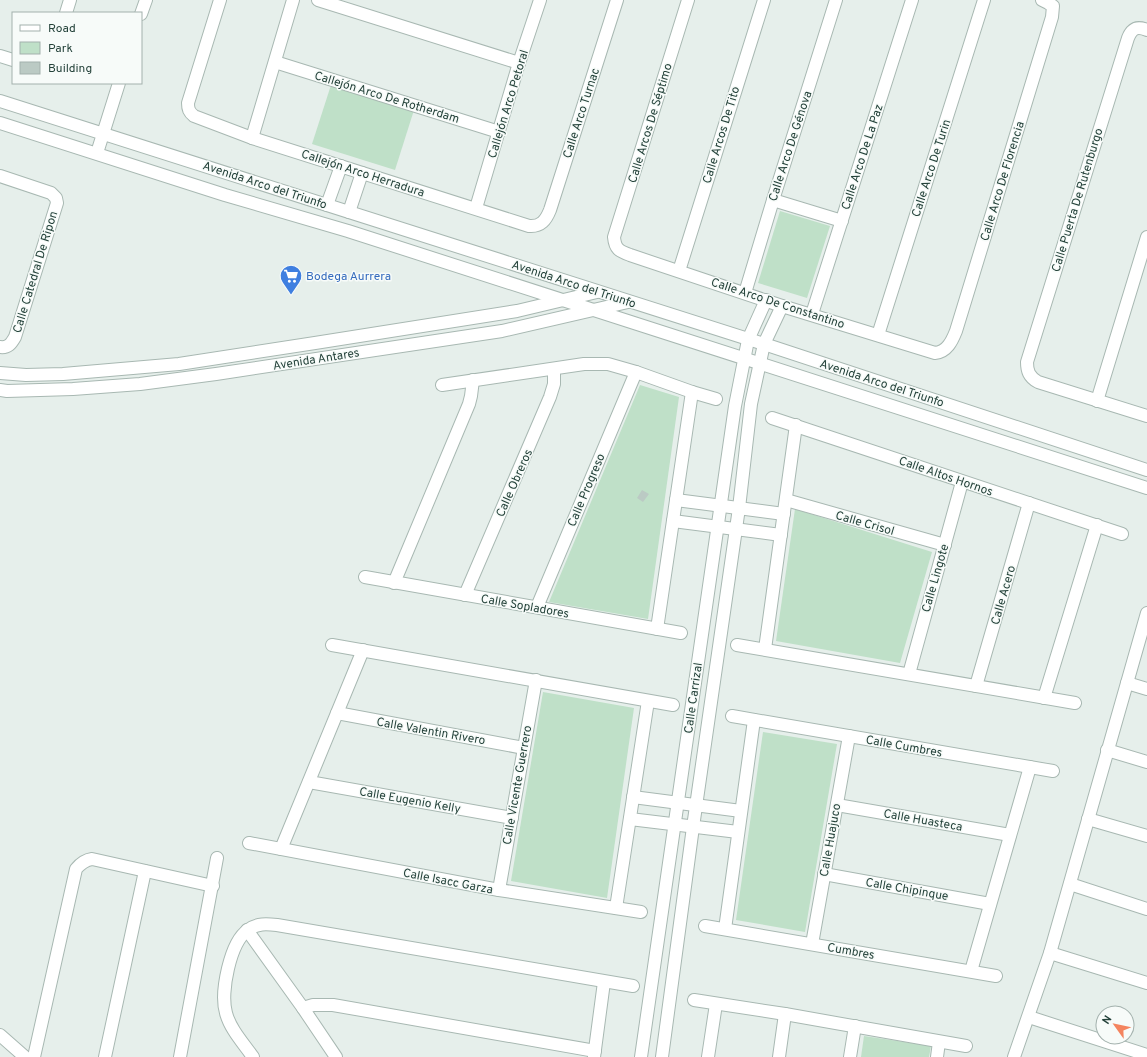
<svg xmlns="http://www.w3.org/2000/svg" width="1147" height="1057" font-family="Overpass,sans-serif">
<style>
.green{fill:#bfe0c8}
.building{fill:#bbcac4}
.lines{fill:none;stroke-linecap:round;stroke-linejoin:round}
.minor-casing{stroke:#a8b8b2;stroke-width:14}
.minor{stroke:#fff;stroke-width:12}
.labels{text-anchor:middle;stroke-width:3;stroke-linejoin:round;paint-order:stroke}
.street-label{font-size:12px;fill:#24423a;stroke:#f7fbf9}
.shop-label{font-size:12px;fill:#366cbe;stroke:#f7fbf9;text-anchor:start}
</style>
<rect width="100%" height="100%" fill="#e6efeb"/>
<g class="green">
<path d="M 331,85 L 414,110 L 395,170 L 312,144 Z"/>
<path d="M 780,211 L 830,226 L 807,298 L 758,283 Z"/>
<path d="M 640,385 L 679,397 L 648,619 L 549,602 Z"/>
<path d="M 795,509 L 932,552 L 900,663 L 776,641 Z"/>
<path d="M 543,692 L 634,708 L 607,898 L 511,881 Z"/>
<path d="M 763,732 L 837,744 L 805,932 L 736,920 Z"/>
<path d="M 864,1036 L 931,1046 L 929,1057 L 861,1057 Z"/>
</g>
<path class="building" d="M 642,490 L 649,494 L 643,502 L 637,498 Z"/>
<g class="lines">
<g class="minor-casing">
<g id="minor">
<path d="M 220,0 L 188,103 C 188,109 189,112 194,116 L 252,138 L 529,226 C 541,227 546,220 550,210 L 617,0"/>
<path d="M 318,0 L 519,63"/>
<path d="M 688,0 L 614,237 C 615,249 619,251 630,255 L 782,306 L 935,353 C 947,352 952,341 956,331 L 1052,17 L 1053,6 L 1048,3 L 1042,0"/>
<path d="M 66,13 L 70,0"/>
<path d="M 141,14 L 146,0"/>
<path d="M 1147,30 C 1137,26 1132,28 1128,38 L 1027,362 C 1027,371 1029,377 1038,382 L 1147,416"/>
<path d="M 0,56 L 13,60"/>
<path d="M 275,62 L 499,132"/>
<path d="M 0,101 L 764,344 L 1147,470"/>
<path d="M 0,123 L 225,195 L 348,231 L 1147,488"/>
<path d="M 252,138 L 293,0"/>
<path d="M 97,153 L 119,83"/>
<path d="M 0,176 L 51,193 L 56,198 L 57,203 L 15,337 C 11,344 8,348 0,347"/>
<path d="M 773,200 L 842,221"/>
<path d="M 327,205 L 341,166"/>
<path d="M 476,208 L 519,63 L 540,0"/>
<path d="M 349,212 L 362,173"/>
<path d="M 679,271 L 764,0"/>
<path d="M 745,293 L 773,200 L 836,0"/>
<path d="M 812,314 L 912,0"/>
<path d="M 878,335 L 984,0"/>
<path d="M 0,373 L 26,375 L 63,374 L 179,364 L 315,343 L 517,311 L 597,292"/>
<path d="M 442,385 L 584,364 L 608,364 L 636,372 L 692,392 L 716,399"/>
<path d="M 0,390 L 7,391 L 73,389 L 140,384 L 216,374 L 502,331 L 628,302"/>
<path d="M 1097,401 L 1147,237"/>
<path d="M 772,418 L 1122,534"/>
<path d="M 676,500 L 784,514"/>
<path d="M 786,500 L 945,545"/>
<path d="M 673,521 L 781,535"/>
<path d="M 365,577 L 681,633"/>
<path d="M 394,583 L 469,404 L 471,396 L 473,380"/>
<path d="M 465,595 L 550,397 L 554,384 L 554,369"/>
<path d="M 537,607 L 636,372"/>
<path d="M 657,629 L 692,392"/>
<path d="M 332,645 L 673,705"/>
<path d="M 737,645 L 1075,703"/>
<path d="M 765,649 L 796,425"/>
<path d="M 909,674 L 962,482"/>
<path d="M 1127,683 L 1147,689"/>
<path d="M 976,686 L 1029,503"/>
<path d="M 1044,698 L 1097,525"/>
<path d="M 337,713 L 524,748"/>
<path d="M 732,716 L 1053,771"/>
<path d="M 1107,750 L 1147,762"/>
<path d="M 309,782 L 512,818"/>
<path d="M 633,797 L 741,811"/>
<path d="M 837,805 L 1010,835"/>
<path d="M 630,819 L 738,832"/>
<path d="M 1088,819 L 1147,836"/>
<path d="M 249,843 L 499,890 L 641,912"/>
<path d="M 281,849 L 363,650"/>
<path d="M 824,874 L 990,904"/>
<path d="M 1070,884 L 1147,909"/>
<path d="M 499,890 L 536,680"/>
<path d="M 616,908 L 648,701"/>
<path d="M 705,926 L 996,976"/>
<path d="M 725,929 L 754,720"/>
<path d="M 247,930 L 303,1008 L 336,1057"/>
<path d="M 812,944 L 849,736"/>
<path d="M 1050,953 L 1147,983"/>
<path d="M 971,971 L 1030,767"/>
<path d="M 694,1000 L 785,1014 L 966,1046"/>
<path d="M 303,1008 L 313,1005 L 333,1005 L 595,1051"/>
<path d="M 1029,1017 L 1147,1055"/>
<path d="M 0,1035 L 25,1057"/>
<path d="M 34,1057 L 76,869 C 81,863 85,860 92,859 L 213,886"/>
<path d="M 105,1057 L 145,871"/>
<path d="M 180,1057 L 217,858"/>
<path d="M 253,1057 C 244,1044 230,1029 226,1013 C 220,993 230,942 248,930 C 257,923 267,924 277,925 L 633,986"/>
<path d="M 594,1057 L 604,982"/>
<path d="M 641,1057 L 735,406 L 748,340 L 766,300"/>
<path d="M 662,1057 L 693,827 L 739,508 L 751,404 L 764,344 L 782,306"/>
<path d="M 708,1057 L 716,1004"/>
<path d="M 779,1057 L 785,1014"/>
<path d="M 850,1057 L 855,1026"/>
<path d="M 937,1057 L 939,1042"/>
<path d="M 1014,1057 L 1050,953 L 1147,613"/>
</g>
</g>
<use href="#minor" class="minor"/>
</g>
<defs>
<g id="supermarket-pin" transform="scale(1.15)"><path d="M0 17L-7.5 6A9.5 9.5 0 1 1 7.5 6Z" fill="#3f7fe0" stroke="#f7fbf9"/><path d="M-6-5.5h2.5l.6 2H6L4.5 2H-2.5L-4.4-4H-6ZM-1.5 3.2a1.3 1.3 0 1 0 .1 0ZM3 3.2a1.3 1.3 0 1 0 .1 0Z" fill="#fff"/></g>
</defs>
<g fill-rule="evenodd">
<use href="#supermarket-pin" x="291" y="276"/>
</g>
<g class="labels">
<g class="street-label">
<text transform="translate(387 97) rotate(17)" y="4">Callejón Arco De Rotherdam</text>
<text transform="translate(508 104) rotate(-73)" y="4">Callejón Arco Petoral</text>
<text transform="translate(581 113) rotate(-72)" y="4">Calle Arco Turnac</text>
<text transform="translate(650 123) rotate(-73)" y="4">Calle Arcos De Séptimo</text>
<text transform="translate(721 135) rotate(-73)" y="4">Calle Arcos De Tito</text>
<text transform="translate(790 146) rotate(-72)" y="4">Calle Arco De Génova</text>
<text transform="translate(862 157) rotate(-72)" y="4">Calle Arco De La Paz</text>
<text transform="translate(931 168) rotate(-72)" y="4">Calle Arco De Turin</text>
<text transform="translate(363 173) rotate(18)" y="4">Callejón Arco Herradura</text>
<text transform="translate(1002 181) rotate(-73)" y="4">Calle Arco De Florencia</text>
<text transform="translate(265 185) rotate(18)" y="4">Avenida Arco del Triunfo</text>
<text transform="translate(1077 200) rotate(-73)" y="4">Calle Puerta De Rutenburgo</text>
<text transform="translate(35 272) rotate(-73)" y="4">Calle Catedral De Ripon</text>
<text transform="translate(574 284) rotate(18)" y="4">Avenida Arco del Triunfo</text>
<text transform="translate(778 303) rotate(18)" y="4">Calle Arco De Constantino</text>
<text transform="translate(316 359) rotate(-9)" y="4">Avenida Antares</text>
<text transform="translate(882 383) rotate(18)" y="4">Avenida Arco del Triunfo</text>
<text transform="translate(946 476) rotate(19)" y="4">Calle Altos Hornos</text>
<text transform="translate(514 483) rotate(-66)" y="4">Calle Obreros</text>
<text transform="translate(586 490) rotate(-67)" y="4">Calle Progreso</text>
<text transform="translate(865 523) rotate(16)" y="4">Calle Crisol</text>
<text transform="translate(935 578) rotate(-74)" y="4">Calle Lingote</text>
<text transform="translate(1003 595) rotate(-74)" y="4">Calle Acero</text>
<text transform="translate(525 606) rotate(10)" y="4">Calle Sopladores</text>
<text transform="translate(693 698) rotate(-82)" y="4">Calle Carrizal</text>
<text transform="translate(431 731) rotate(10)" y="4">Calle Valentin Rivero</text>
<text transform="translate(904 746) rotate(10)" y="4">Calle Cumbres</text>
<text transform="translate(517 785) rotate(-80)" y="4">Calle Vicente Guerrero</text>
<text transform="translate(410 800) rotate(10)" y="4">Calle Eugenio Kelly</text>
<text transform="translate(923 820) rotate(10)" y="4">Calle Huasteca</text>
<text transform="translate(830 840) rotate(-80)" y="4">Calle Huajuco</text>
<text transform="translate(448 881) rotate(11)" y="4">Calle Isacc Garza</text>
<text transform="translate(907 889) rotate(10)" y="4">Calle Chipinque</text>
<text transform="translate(851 951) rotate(10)" y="4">Cumbres</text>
</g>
<g class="shop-label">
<text x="306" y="280">Bodega Aurrera</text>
</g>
</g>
<rect x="12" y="12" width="130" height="72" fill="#f7fbf9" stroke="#a3b1ad"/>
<rect x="20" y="25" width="20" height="6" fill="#ffffff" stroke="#a3b1ad"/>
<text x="48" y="32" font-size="12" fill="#24423a">Road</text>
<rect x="20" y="42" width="20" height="12" fill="#bfe0c8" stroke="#a3b1ad"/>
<text x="48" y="52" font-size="12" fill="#24423a">Park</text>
<rect x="20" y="62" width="20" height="12" fill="#bbcac4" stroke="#a3b1ad"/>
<text x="48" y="72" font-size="12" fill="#24423a">Building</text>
<g transform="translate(1115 1025) rotate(303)"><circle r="19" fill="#f7fbf9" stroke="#a3b1ad"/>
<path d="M0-3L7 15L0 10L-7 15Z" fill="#f4845f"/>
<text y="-6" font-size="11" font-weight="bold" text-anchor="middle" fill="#24423a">N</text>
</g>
</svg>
